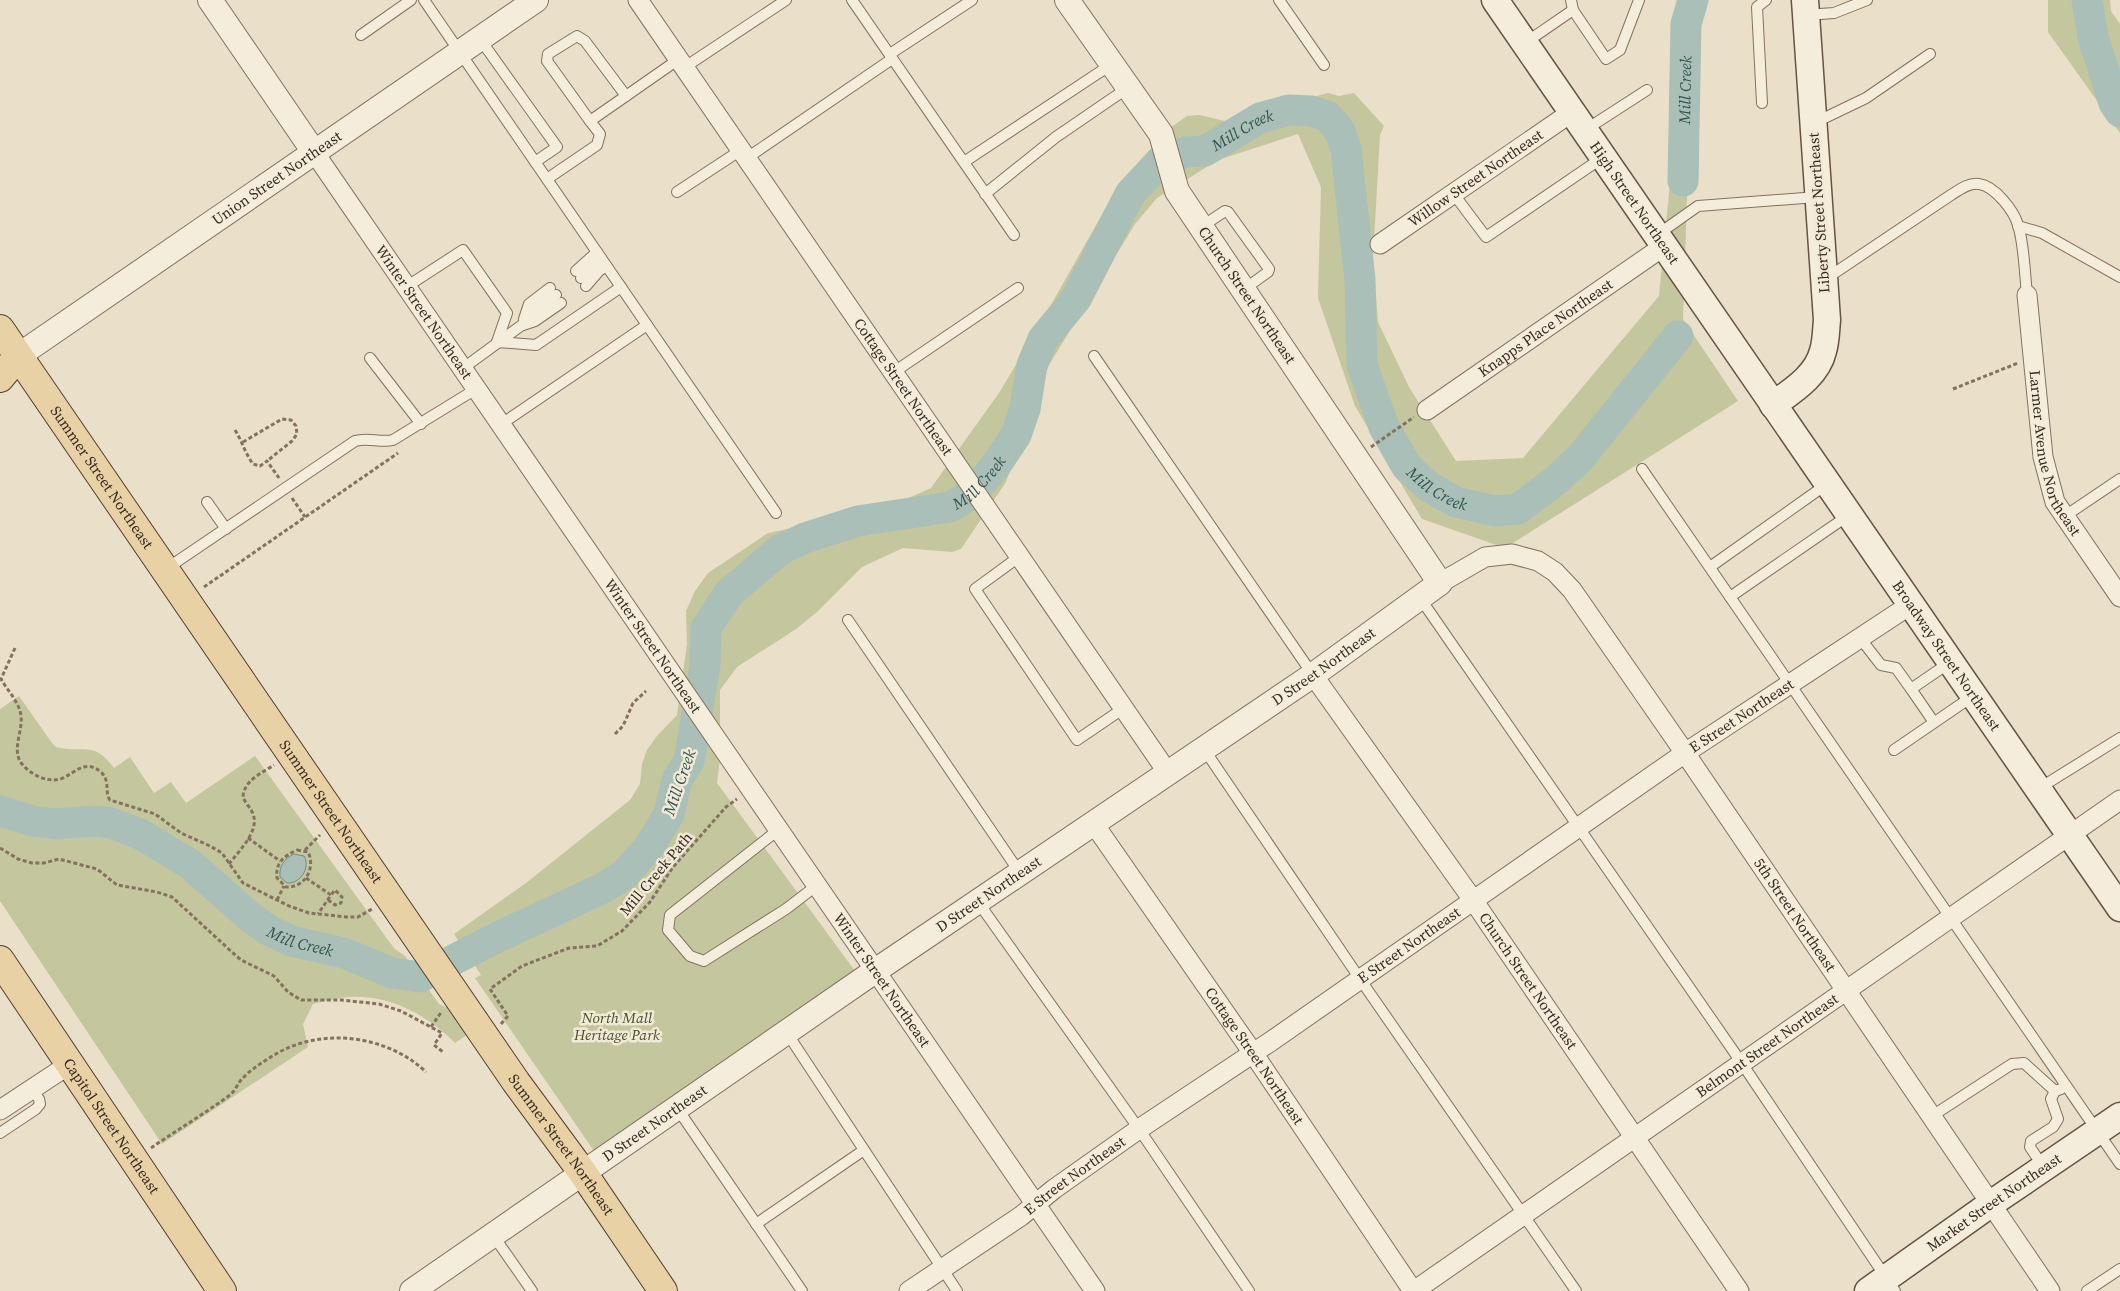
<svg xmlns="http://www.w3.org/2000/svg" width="2120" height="1291" font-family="'Source Serif 4',serif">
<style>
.green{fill:#c4c79d}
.water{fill:#a9bfb7;stroke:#708c84}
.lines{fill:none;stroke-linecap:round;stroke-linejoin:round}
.river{stroke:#a9bfb7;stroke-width:31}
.service-casing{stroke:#84715f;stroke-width:12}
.minor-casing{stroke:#84715f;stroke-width:21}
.tertiary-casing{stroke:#84715f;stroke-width:26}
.secondary-casing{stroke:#665342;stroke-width:29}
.primary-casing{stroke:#534033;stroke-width:30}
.path{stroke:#84715f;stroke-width:3;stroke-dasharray:4 2.5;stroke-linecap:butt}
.service{stroke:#f5eddb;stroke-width:10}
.minor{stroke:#f5eddb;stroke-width:19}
.tertiary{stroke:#f5eddb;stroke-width:24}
.secondary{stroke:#f5eddb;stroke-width:26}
.primary{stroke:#e8d1a5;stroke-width:28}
.labels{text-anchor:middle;stroke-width:5;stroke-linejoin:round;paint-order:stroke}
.street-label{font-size:15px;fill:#362b21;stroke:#f2e9d7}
.park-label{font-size:15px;font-style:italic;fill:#48502a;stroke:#f2e9d7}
.water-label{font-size:16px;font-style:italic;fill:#325451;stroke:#f2e9d7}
</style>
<rect width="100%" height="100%" fill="#eadfc8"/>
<g class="green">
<path d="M 1681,0 L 1706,0 L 1696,42 L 1689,140 L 1683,319 L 1738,401 L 1505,548 L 1422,519 L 1355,406 L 1318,298 L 1321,187 L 1298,134 L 1218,160 L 1157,198 L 1135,224 L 1049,365 L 1006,482 L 961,549 L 952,552 L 903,548 L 862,567 L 817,612 L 796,629 L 737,667 L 720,690 L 720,759 L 717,783 L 855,971 L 594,1151 L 475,978 L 481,975 L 454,934 L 526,883 L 630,800 L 640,784 L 642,764 L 647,750 L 657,736 L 677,715 L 687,644 L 686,611 L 695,591 L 708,573 L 768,533 L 826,521 L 904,500 L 931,488 L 999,393 L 1035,333 L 1121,181 L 1170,128 L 1187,116 L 1200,115 L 1224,121 L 1328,93 L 1339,96 L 1354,93 L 1384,126 L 1380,135 L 1373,258 L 1378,322 L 1409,387 L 1456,461 L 1523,458 L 1659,296 L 1674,142 L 1672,44 Z"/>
<path d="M 2048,0 L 2110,0 L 2111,11 L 2120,24 L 2120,133 L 2048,32 Z"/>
<path d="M 19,696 L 52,743 L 56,747 C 84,754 93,740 114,768 L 130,757 L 154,793 L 171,782 L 186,803 L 255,756 L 388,940 L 395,949 L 405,956 L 439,1004 L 450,1009 L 468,1034 L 455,1043 C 429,1016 390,995 351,997 C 339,997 325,1001 313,1004 L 303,1024 L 308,1047 L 162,1144 L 0,901 L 0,709 Z"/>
</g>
<path class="water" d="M 294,854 L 304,856 C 311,868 300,884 287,883 L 280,877 C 279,866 284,859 294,854 Z"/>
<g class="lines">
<g class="river">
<path d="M 2087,0 L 2093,37 L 2114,103 L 2120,112"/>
<path id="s1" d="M 1683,181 L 1686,24 L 1693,0"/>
<path id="s2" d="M 0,811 L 33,821 L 56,824 L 94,821 L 111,823 L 140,834 L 190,864 L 249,916 L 268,930 L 291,941 L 344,953 L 392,973 L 420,977 L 498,937 L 603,888 L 624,875 L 649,847 L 669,814 L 677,780 L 689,761 L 705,665 L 706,628 L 729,593 L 781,549 L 805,538 L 858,521 L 950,507 L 970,495 L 994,468 L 1016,435 L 1025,409 L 1032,365 L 1043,339 L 1076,299 L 1130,194 L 1160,162 L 1186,152 L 1205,151 L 1260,118 L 1289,110 L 1311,111 L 1327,116 L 1340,131 L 1346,149 L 1360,280 L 1362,365 L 1384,427 L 1407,467 L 1429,487 L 1456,502 L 1495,511 L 1518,509 L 1555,481 L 1580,458 L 1678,336"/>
</g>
<g class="service-casing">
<g id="service">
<path d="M 424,0 L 776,513"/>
<path d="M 852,0 L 1014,235"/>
<path d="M 1279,0 L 1324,65"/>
<path d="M 1573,10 L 1606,59 L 1620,50 L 1639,0"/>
<path d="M 1806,15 L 1834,13 L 1867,0"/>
<path d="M 361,35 L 411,0"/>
<path d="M 480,39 L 557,147 L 535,162"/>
<path d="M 1525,43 L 1573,10 L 1571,0"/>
<path d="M 890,54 L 972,0"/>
<path d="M 685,67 L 786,0"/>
<path d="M 1762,103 L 1757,7 L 1766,0"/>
<path d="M 590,121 L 547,61 L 548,54 L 577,36 L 585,41 L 626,96"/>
<path d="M 1814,123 L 1866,98 L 1930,54"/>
<path d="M 1585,130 L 1647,90"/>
<path d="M 747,158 L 892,59"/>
<path d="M 964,162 L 1112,64"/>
<path d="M 547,179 L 597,145 L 600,134 L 590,121 L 679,59"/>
<path d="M 677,192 L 741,150"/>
<path d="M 1453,193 L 1486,237 L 1602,158"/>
<path d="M 985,194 L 1056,137 L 1129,87"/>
<path d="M 2018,226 L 2042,233 L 2120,277"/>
<path d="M 1201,227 L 1225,211 L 1228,212 L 1269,269 L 1268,272 L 1243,290"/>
<path d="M 1657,235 L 1698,206 L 1817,197"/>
<path d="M 576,271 L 597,252"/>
<path d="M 581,278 L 594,263 L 601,258"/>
<path d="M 1827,278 L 1951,195 C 1959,190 1969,182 1979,184 C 1995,186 2014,211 2018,225 C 2024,243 2025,276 2027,295"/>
<path d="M 586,286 L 599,271 L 606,266"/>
<path d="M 406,287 L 463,250 L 507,313 L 497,342"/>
<path d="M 524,319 L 529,304 L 550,288"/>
<path d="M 523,325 L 535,321 L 561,303"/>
<path d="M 497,342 L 536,345 L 621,287"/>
<path d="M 1094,356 L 1313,675"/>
<path d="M 370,358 L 421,424"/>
<path d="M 462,369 L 522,325 L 536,309 L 556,295"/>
<path d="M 894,372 L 1018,288"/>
<path d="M 500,425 L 647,325"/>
<path d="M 1642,469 L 2120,1164"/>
<path d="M 207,502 L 226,529"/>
<path d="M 2065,516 L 2120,479"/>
<path d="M 1020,556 L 975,589 L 1077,740 L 1124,708"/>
<path d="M 1710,567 L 1827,484"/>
<path d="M 166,569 L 355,441 C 368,437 380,443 393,440 L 476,389"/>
<path d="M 1730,597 L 1849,515"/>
<path d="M 1420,598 L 1741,1062 L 1895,1291"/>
<path d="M 848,620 L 1020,873"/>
<path d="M 1860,638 L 1881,665 L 1896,668 L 1911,689"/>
<path d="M 1933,721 L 1911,689 L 1949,663"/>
<path d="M 1204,749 L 1360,979 L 1576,1291"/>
<path d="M 1894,750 L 1973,696"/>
<path d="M 2038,789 L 2120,738"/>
<path d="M 778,830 L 670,915 L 668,930 L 690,956 L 704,961 L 786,909 L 816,886"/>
<path d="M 978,902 L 1139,1129 L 1249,1291"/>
<path d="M 787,1033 L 957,1291"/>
<path d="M 677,1108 L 802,1291"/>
<path d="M 1932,1116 L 2012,1064 L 2024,1063 L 2055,1091"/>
<path d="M 0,1133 L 36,1109 L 40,1104 L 39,1099 L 32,1089"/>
<path d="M 2044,1168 L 2030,1147 L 2031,1141 L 2053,1127 L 2058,1119 L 2051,1099 L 2055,1091 L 2061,1089"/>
<path d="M 756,1224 L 864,1150"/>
<path d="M 493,1235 L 532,1291"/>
<path d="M 2087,1291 L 2120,1269"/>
</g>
</g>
<g class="minor-casing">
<g id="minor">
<path id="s3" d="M 638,0 L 1168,773"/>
<path id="s4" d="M 314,152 L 1095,1291"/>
<path id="s5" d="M 1380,244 L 1572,112"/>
<path id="s6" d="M 2027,295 L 2043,457 L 2055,502 L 2120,597"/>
<path id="s7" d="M 1427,410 L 1664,246"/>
<path id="s8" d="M 1440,583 L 1485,557 L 1512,554 L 1538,561 L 1555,572 L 1572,590 L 1685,753 L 2050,1291"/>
<path id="s9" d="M 1313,675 L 1473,900 L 1739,1291"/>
<path id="s10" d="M 1094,824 L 1253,1053 L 1413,1291"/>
<path d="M 0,1110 L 70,1064"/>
<path id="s11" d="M 909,1291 L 1021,1216 L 1054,1189 L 1139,1129 L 1270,1042 L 1685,753 L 1910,605"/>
<path id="s12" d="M 1414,1291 L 2120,800"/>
</g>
</g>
<g class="tertiary-casing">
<g id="tertiary">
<path d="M 210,0 L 314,152"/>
<path id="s13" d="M 18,356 L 536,0"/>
<path id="s14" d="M 412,1291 L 875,971 L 1313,675 L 1440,583 L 1177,191 L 1161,134 L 1067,0"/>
</g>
</g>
<g class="secondary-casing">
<g id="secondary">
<path id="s15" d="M 1495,0 L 2120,908"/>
<path d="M 1773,405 C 1792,391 1817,376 1823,351 C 1826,342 1826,330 1827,320 L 1805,0"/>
<path id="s16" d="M 1868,1291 L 1992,1203 L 2120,1116"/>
</g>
</g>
<g class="primary-casing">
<g id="primary">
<path id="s17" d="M 0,329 L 516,1082 L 583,1173 L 663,1291"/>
<path d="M 0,378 L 18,356"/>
<path id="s18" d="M 0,960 L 222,1291"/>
</g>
</g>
<g class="path">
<path d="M 1953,389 L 2018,363"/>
<path d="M 235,430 C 242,441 245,453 253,464 L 260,466 L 267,461 L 279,478"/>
<path d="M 243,442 L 282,419 L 291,420 L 296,426 L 297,434 L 292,441 L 267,461"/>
<path d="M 1371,447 L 1414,417"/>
<path d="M 292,498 L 305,517"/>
<path d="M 204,587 L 398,453"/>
<path d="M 15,648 L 1,679 C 7,690 20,703 21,716 C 23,731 11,751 22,764 C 31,775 49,784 63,778 C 76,772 85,759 101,772 C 111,782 104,792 110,800 L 155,814 L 181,833 L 210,846 L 222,853 L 243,883 L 289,906 L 309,913 L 347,917 L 358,917 L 372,909"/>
<path d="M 615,734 L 623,726 L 633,703 L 646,691"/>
<path d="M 248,838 L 280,861"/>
<path d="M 0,848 L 18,859 L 32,863 L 44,863 L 59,859 L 97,869 L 117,885 L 157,892 L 172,897 L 233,953 L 241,960 L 274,976 L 288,992 L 301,1000 L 341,1000 L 379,1004 L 401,1011 L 442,1033 L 434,1045 L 443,1052"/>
<path d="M 297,850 L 308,852 C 316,868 305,888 286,887 L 277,878 C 275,863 284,856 297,850 Z"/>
<path d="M 305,850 L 320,835"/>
<path d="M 229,864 C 238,852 260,831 253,814 C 251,808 245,803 243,797 C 244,780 262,773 274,765"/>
<path d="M 306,878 L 331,895 L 318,914"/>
<path d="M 277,900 L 284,886"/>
<path d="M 328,900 L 335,905 L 341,903 L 342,897 L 335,890 L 331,895"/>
<path d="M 501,1024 L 508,1016 L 490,989 L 522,966 L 569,948 L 597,946 L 622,931 L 650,902 L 673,867 L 726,807 L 737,799"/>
<path d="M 431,1027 L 442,1011"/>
<path d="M 151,1148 C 177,1130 204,1114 230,1095 C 235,1091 237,1085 241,1080 C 248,1072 258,1065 268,1059 C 315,1026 385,1033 426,1072"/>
</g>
<use href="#service" class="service"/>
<use href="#minor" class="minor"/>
<use href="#tertiary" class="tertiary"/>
<use href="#secondary" class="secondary"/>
<use href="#primary" class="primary"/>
</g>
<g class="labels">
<g class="street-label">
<text dy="5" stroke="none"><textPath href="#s13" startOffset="314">Union Street Northeast</textPath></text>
<text dy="5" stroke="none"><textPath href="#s5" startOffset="116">Willow Street Northeast</textPath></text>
<text dy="5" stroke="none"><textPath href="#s15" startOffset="246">High Street Northeast</textPath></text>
<text transform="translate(1819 213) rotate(-94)" y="5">Liberty Street Northeast</text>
<text transform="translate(1247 295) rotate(56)" y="5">Church Street Northeast</text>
<text dy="5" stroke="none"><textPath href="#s4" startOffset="194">Winter Street Northeast</textPath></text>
<text dy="5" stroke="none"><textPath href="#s7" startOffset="144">Knapps Place Northeast</textPath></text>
<text dy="5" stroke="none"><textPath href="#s3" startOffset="469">Cottage Street Northeast</textPath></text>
<text dy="5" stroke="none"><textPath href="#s6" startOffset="162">Larmer Avenue Northeast</textPath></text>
<text dy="5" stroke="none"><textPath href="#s17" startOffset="180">Summer Street Northeast</textPath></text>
<text dy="5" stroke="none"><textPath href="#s4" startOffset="599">Winter Street Northeast</textPath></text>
<text dy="5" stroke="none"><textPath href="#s15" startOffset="796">Broadway Street Northeast</textPath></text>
<text dy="5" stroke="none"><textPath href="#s14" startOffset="1105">D Street Northeast</textPath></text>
<text dy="5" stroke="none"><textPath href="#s11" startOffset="1012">E Street Northeast</textPath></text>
<text dy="5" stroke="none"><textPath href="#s17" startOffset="585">Summer Street Northeast</textPath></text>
<text transform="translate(656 874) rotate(-50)" y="5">Mill Creek Path</text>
<text dy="5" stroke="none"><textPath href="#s14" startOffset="700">D Street Northeast</textPath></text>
<text dy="5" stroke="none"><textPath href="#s8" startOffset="545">5th Street Northeast</textPath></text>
<text dy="5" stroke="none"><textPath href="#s11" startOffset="608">E Street Northeast</textPath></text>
<text dy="5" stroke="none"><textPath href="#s4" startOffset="1004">Winter Street Northeast</textPath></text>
<text dy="5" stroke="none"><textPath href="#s9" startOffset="374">Church Street Northeast</textPath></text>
<text dy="5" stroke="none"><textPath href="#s12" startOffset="430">Belmont Street Northeast</textPath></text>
<text dy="5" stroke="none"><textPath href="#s10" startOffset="282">Cottage Street Northeast</textPath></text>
<text dy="5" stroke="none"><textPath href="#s14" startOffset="295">D Street Northeast</textPath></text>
<text dy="5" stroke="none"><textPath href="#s18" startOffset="200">Capitol Street Northeast</textPath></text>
<text dy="5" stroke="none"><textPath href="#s17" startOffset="990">Summer Street Northeast</textPath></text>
<text dy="5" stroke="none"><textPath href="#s11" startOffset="202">E Street Northeast</textPath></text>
<text dy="5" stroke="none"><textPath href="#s16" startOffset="154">Market Street Northeast</textPath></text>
</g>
<g class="park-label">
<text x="617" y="1023">North Mall<tspan x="617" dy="17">Heritage Park</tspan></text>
</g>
<g class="water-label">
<text dy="6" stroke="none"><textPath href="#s1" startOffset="91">Mill Creek</textPath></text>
<text dy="6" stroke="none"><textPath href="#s2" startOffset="1749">Mill Creek</textPath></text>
<text dy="6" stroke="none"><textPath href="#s2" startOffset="1284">Mill Creek</textPath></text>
<text dy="6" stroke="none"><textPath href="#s2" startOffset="2244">Mill Creek</textPath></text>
<text transform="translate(679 782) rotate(-71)" y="6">Mill Creek</text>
<text dy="6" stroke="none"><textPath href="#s2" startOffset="339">Mill Creek</textPath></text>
</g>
</g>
</svg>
